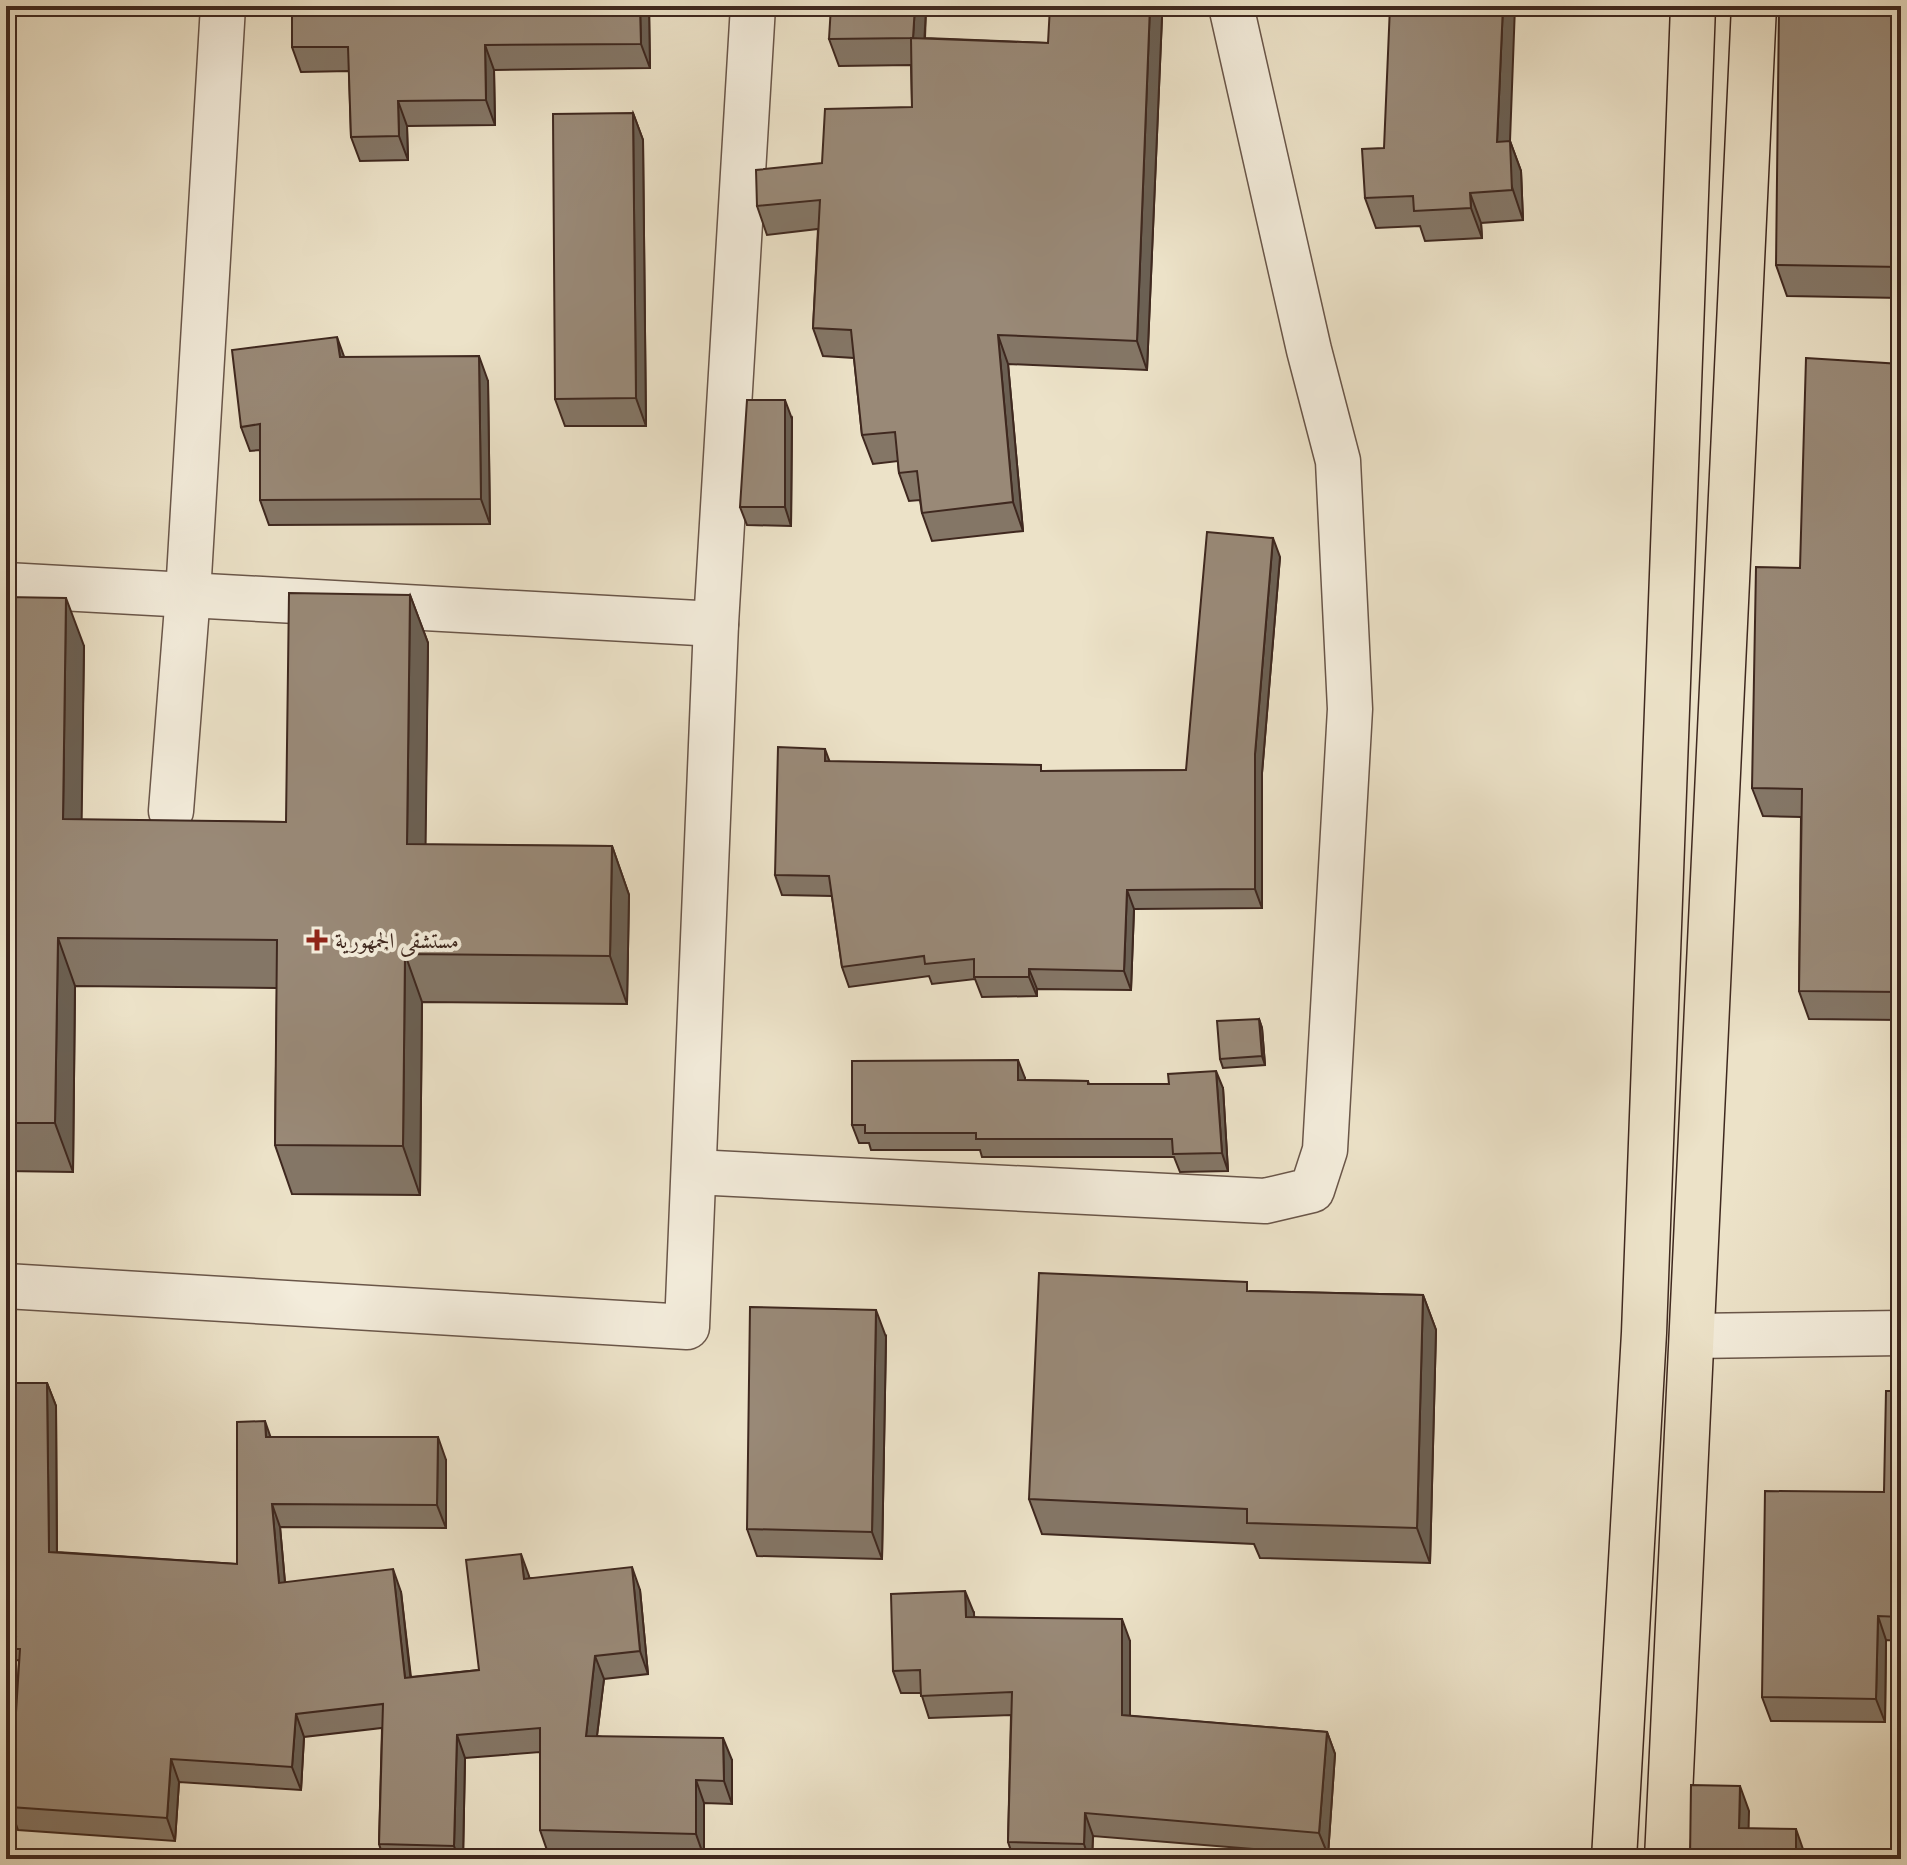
<svg xmlns="http://www.w3.org/2000/svg" width="1907" height="1865" font-family="'Libre Caslon Text',Amiri,serif">
<style>
.lines{fill:none;stroke-linecap:round;stroke-linejoin:round}
.minor-casing{stroke:#6a5649;stroke-width:47}
.major-casing{stroke:#3f281f;stroke-width:47}
.minor{stroke:#f3ecdb;stroke-width:44}
.major{stroke:#ece2c8;stroke-width:44}
.wall{fill:#847666;stroke:#3f281f;stroke-width:2}
.shaded-wall{fill:#6b6053;stroke:#3f281f;stroke-width:2}
.building{fill:#998977;stroke:#3f281f;stroke-width:2}
.poi-dot{fill:#8f2418;stroke:#f3ecdb;stroke-width:3}
.labels{text-anchor:middle;stroke-width:8;stroke-linejoin:round;paint-order:stroke}
.poi-label{font-size:22px;fill:#3f281f;stroke:#f3ecdb;text-anchor:start}
</style>
<rect width="100%" height="100%" fill="#ece2c8"/>
<filter id="stains"><feTurbulence type="fractalNoise" baseFrequency=".0025" numOctaves="4"/><feColorMatrix values="0 0 0 0 .2 0 0 0 0 .09 0 0 0 0 .02 0 0 0 .5 -.17"/></filter>
<radialGradient id="worn" r=".72"><stop offset=".6" stop-color="#630" stop-opacity="0"/><stop offset="1" stop-color="#630" stop-opacity=".3"/></radialGradient>
<g class="lines">
<g class="minor-casing">
<g id="minor">
<path d="M 6,585 L 716,624"/>
<path d="M 171,811 L 188,594 L 223,6"/>
<path d="M 694,1172 L 1265,1201 L 1312,1190 L 1325,1150 L 1350,709 L 1338,461 L 1309,350 L 1231,6"/>
<path d="M 6,1286 L 687,1327 L 716,624 L 753,6"/>
<path d="M 1693,1336 L 1901,1333"/>
</g>
</g>
<g class="major-casing">
<g id="major">
<path d="M 1614,1859 L 1644,1333 L 1693,6"/>
<path d="M 1667,1859 L 1754,6"/>
</g>
</g>
<use href="#minor" class="minor"/>
<use href="#major" class="major"/>
</g>
<g class="wall">
<path d="M 292,6 L 649,6 L 650,68 L 494,70 L 495,125 L 407,126 L 408,160 L 360,161 L 351,137 L 349,71 L 301,72 L 292,47 Z"/>
<path d="M 1901,6 L 1901,298 L 1787,296 L 1776,265 Z"/>
<path d="M 926,9 L 925,38 L 1048,43 L 1162,17 L 1147,370 L 1008,364 L 1023,531 L 932,541 L 922,513 L 920,500 L 909,501 L 899,473 L 898,461 L 873,464 L 862,435 L 854,358 L 823,356 L 813,328 L 818,229 L 767,235 L 757,206 L 912,107 L 911,65 L 839,66 L 829,39 Z"/>
<path d="M 633,113 L 643,140 L 646,426 L 565,426 L 555,399 Z"/>
<path d="M 1510,141 L 1521,171 L 1523,220 L 1481,223 L 1482,238 L 1425,241 L 1420,226 L 1376,228 L 1365,198 Z"/>
<path d="M 345,357 L 488,381 L 490,524 L 269,525 L 260,500 L 260,450 L 250,451 L 241,427 Z"/>
<path d="M 1901,364 L 1901,1020 L 1809,1019 L 1799,991 L 1801,817 L 1763,816 L 1752,788 L 1800,568 Z"/>
<path d="M 792,419 L 791,526 L 747,525 L 740,507 Z"/>
<path d="M 1280,557 L 1262,773 L 1262,908 L 1134,909 L 1131,990 L 1037,989 L 1037,996 L 982,997 L 975,979 L 932,984 L 929,976 L 849,987 L 842,967 L 832,896 L 782,895 L 775,875 L 1043,771 L 1186,770 Z"/>
<path d="M 410,595 L 428,643 L 425,845 L 612,846 L 629,895 L 627,1004 L 422,1002 L 420,1195 L 292,1194 L 275,1145 L 277,988 L 75,986 L 73,1172 L 6,1171 L 6,597 L 84,646 L 81,820 L 286,822 Z"/>
<path d="M 1259,1019 L 1262,1028 L 1265,1065 L 1223,1068 L 1220,1059 Z"/>
<path d="M 1025,1078 L 1025,1080 L 1088,1081 L 1089,1084 L 1223,1088 L 1228,1171 L 1180,1172 L 1174,1157 L 982,1157 L 980,1150 L 871,1150 L 869,1143 L 859,1143 L 852,1125 Z"/>
<path d="M 1250,1291 L 1423,1295 L 1436,1330 L 1430,1563 L 1260,1558 L 1254,1544 L 1042,1534 L 1029,1499 Z"/>
<path d="M 886,1337 L 882,1559 L 757,1556 L 747,1529 Z"/>
<path d="M 6,1383 L 47,1383 L 56,1406 L 57,1552 L 237,1564 L 270,1437 L 446,1460 L 446,1528 L 280,1527 L 285,1582 L 401,1592 L 411,1677 L 479,1670 L 530,1578 L 640,1590 L 648,1674 L 604,1679 L 597,1736 L 732,1760 L 732,1804 L 704,1803 L 704,1857 L 548,1853 L 540,1830 L 540,1752 L 465,1758 L 463,1859 L 384,1859 L 379,1844 L 382,1728 L 304,1737 L 301,1790 L 179,1782 L 175,1841 L 18,1830 L 10,1807 L 19,1660 L 6,1661 Z"/>
<path d="M 1901,1391 L 1901,1641 L 1886,1640 L 1885,1722 L 1771,1721 L 1762,1697 L 1884,1492 Z"/>
<path d="M 974,1613 L 974,1617 L 1130,1641 L 1130,1716 L 1327,1732 L 1335,1754 L 1328,1855 L 1093,1836 L 1092,1859 L 1014,1859 L 1008,1842 L 1011,1715 L 929,1718 L 921,1693 L 901,1693 L 893,1671 Z"/>
</g>
<g class="shaded-wall">
<path d="M 640,6 L 649,6 L 650,68 L 641,44 Z"/>
<path d="M 915,6 L 925,6 L 926,9 L 923,65 L 913,38 Z"/>
<path d="M 1150,6 L 1158,6 L 1162,17 L 1147,370 L 1137,341 Z"/>
<path d="M 1503,6 L 1515,6 L 1510,141 L 1521,171 L 1523,220 L 1497,142 Z"/>
<path d="M 485,45 L 494,70 L 495,125 L 486,100 Z"/>
<path d="M 398,101 L 407,126 L 408,160 L 399,136 Z"/>
<path d="M 633,113 L 643,140 L 646,426 L 636,398 Z"/>
<path d="M 1470,193 L 1481,223 L 1482,238 L 1471,208 Z"/>
<path d="M 998,335 L 1008,364 L 1023,531 L 1013,502 Z"/>
<path d="M 337,337 L 346,362 L 340,357 Z"/>
<path d="M 479,356 L 488,381 L 490,524 L 481,499 Z"/>
<path d="M 785,400 L 792,419 L 791,526 L 785,507 Z"/>
<path d="M 1896,488 L 1901,502 L 1901,588 L 1894,569 Z"/>
<path d="M 1273,538 L 1280,557 L 1262,773 L 1262,908 L 1255,889 L 1255,754 Z"/>
<path d="M 410,595 L 428,643 L 425,893 L 407,844 Z"/>
<path d="M 66,598 L 84,646 L 81,868 L 63,819 Z"/>
<path d="M 825,749 L 832,768 L 825,761 Z"/>
<path d="M 612,846 L 629,895 L 627,1004 L 610,956 Z"/>
<path d="M 1127,890 L 1134,909 L 1131,990 L 1124,971 Z"/>
<path d="M 58,938 L 75,986 L 73,1172 L 55,1123 Z"/>
<path d="M 405,954 L 422,1002 L 420,1195 L 403,1146 Z"/>
<path d="M 1029,969 L 1037,989 L 1037,996 L 1029,977 Z"/>
<path d="M 1259,1019 L 1262,1028 L 1265,1065 L 1262,1056 Z"/>
<path d="M 1018,1060 L 1025,1078 L 1025,1097 L 1018,1080 Z"/>
<path d="M 1216,1071 L 1223,1088 L 1228,1171 L 1222,1153 Z"/>
<path d="M 1423,1295 L 1436,1330 L 1430,1563 L 1417,1528 Z"/>
<path d="M 876,1310 L 886,1337 L 882,1559 L 872,1532 Z"/>
<path d="M 47,1383 L 56,1406 L 57,1575 L 49,1552 Z"/>
<path d="M 265,1421 L 273,1444 L 266,1437 Z"/>
<path d="M 438,1437 L 446,1460 L 446,1528 L 437,1505 Z"/>
<path d="M 272,1504 L 280,1527 L 287,1606 L 279,1583 Z"/>
<path d="M 521,1554 L 529,1576 L 532,1602 L 524,1579 Z"/>
<path d="M 632,1567 L 640,1590 L 648,1674 L 640,1651 Z"/>
<path d="M 393,1569 L 401,1592 L 413,1701 L 405,1678 Z"/>
<path d="M 965,1591 L 974,1613 L 975,1640 L 966,1617 Z"/>
<path d="M 1878,1616 L 1886,1640 L 1885,1722 L 1876,1699 Z"/>
<path d="M 1122,1619 L 1130,1641 L 1130,1737 L 1122,1715 Z"/>
<path d="M 595,1656 L 604,1679 L 594,1759 L 586,1736 Z"/>
<path d="M 296,1714 L 304,1737 L 301,1790 L 292,1767 Z"/>
<path d="M 1327,1732 L 1335,1754 L 1328,1855 L 1319,1833 Z"/>
<path d="M 457,1735 L 465,1758 L 463,1859 L 459,1859 L 454,1846 Z"/>
<path d="M 723,1738 L 732,1760 L 732,1804 L 724,1781 Z"/>
<path d="M 171,1759 L 179,1782 L 175,1841 L 167,1818 Z"/>
<path d="M 696,1780 L 704,1803 L 704,1857 L 696,1834 Z"/>
<path d="M 1740,1786 L 1749,1811 L 1748,1854 L 1739,1828 Z"/>
<path d="M 1085,1813 L 1093,1836 L 1092,1859 L 1089,1859 L 1084,1844 Z"/>
<path d="M 1796,1829 L 1805,1855 L 1805,1859 L 1796,1859 Z"/>
</g>
<g class="building">
<path d="M 292,6 L 640,6 L 641,44 L 485,45 L 486,100 L 398,101 L 399,136 L 351,137 L 348,47 L 292,47 Z"/>
<path d="M 831,6 L 915,6 L 913,38 L 829,39 Z"/>
<path d="M 1050,6 L 1150,6 L 1137,341 L 998,335 L 1013,502 L 922,513 L 917,471 L 899,473 L 895,432 L 862,435 L 851,330 L 813,328 L 820,200 L 757,206 L 756,170 L 822,163 L 825,109 L 912,107 L 911,38 L 1048,43 Z"/>
<path d="M 1390,6 L 1503,6 L 1497,142 L 1510,141 L 1512,190 L 1470,193 L 1471,208 L 1414,211 L 1413,196 L 1365,198 L 1362,149 L 1384,148 Z"/>
<path d="M 1779,6 L 1901,6 L 1901,267 L 1776,265 Z"/>
<path d="M 633,113 L 636,398 L 555,399 L 553,114 Z"/>
<path d="M 337,337 L 340,357 L 479,356 L 481,499 L 260,500 L 260,424 L 241,427 L 232,350 Z"/>
<path d="M 1806,358 L 1901,364 L 1901,488 L 1896,488 L 1894,569 L 1901,569 L 1901,992 L 1799,991 L 1802,789 L 1752,788 L 1756,567 L 1800,568 Z"/>
<path d="M 747,400 L 785,400 L 785,507 L 740,507 Z"/>
<path d="M 1207,532 L 1273,538 L 1255,754 L 1255,889 L 1127,890 L 1124,971 L 1029,969 L 1029,977 L 974,977 L 974,959 L 925,964 L 924,956 L 842,967 L 829,876 L 775,875 L 778,747 L 825,749 L 825,761 L 1041,765 L 1041,771 L 1186,770 Z"/>
<path d="M 289,593 L 410,595 L 407,844 L 612,846 L 610,956 L 405,954 L 403,1146 L 275,1145 L 277,940 L 58,938 L 55,1123 L 6,1123 L 6,597 L 66,598 L 63,819 L 286,822 Z"/>
<path d="M 1259,1019 L 1262,1056 L 1220,1059 L 1217,1021 Z"/>
<path d="M 1018,1060 L 1018,1080 L 1088,1081 L 1088,1084 L 1169,1084 L 1168,1074 L 1216,1071 L 1222,1153 L 1173,1154 L 1172,1139 L 976,1139 L 976,1133 L 865,1133 L 865,1125 L 852,1125 L 852,1061 Z"/>
<path d="M 1039,1273 L 1247,1282 L 1247,1291 L 1423,1295 L 1417,1528 L 1247,1523 L 1247,1509 L 1029,1499 Z"/>
<path d="M 750,1307 L 876,1310 L 872,1532 L 747,1529 Z"/>
<path d="M 6,1383 L 47,1383 L 49,1552 L 237,1564 L 237,1422 L 265,1421 L 266,1437 L 438,1437 L 437,1505 L 272,1504 L 279,1583 L 393,1569 L 405,1678 L 479,1670 L 466,1560 L 521,1554 L 524,1579 L 632,1567 L 640,1651 L 595,1656 L 586,1736 L 723,1738 L 724,1781 L 696,1780 L 696,1834 L 540,1830 L 540,1728 L 457,1735 L 454,1846 L 379,1844 L 383,1704 L 296,1714 L 292,1767 L 171,1759 L 167,1818 L 10,1807 L 20,1649 L 15,1649 L 16,1637 L 6,1638 Z"/>
<path d="M 1886,1391 L 1901,1391 L 1901,1617 L 1878,1616 L 1876,1699 L 1762,1697 L 1765,1491 L 1884,1492 Z"/>
<path d="M 965,1591 L 966,1617 L 1122,1619 L 1122,1715 L 1327,1732 L 1319,1833 L 1085,1813 L 1084,1844 L 1008,1842 L 1012,1692 L 921,1696 L 920,1670 L 893,1671 L 891,1594 Z"/>
<path d="M 1691,1785 L 1740,1786 L 1739,1828 L 1796,1829 L 1796,1859 L 1690,1859 Z"/>
</g>
<path class="poi-dot" d="M313 928h8v8h8v8h-8v8h-8v-8h-8v-8h8z"/>
<g class="labels">
<g class="poi-label">
<text x="335" y="948">مستشفى الجمهورية</text>
</g>
</g>
<rect width="1907" height="1865" fill="none" stroke="#ece2c8" stroke-width="32"/>
<rect x="8" y="8" width="1891" height="1849" fill="none" stroke="#3f281f" stroke-width="4"/>
<rect x="16" y="16" width="1875" height="1833" fill="none" stroke="#3f281f" stroke-width="2"/>
<rect width="100%" height="100%" filter="url(#stains)"/>
<rect width="100%" height="100%" fill="url(#worn)"/>
</svg>
